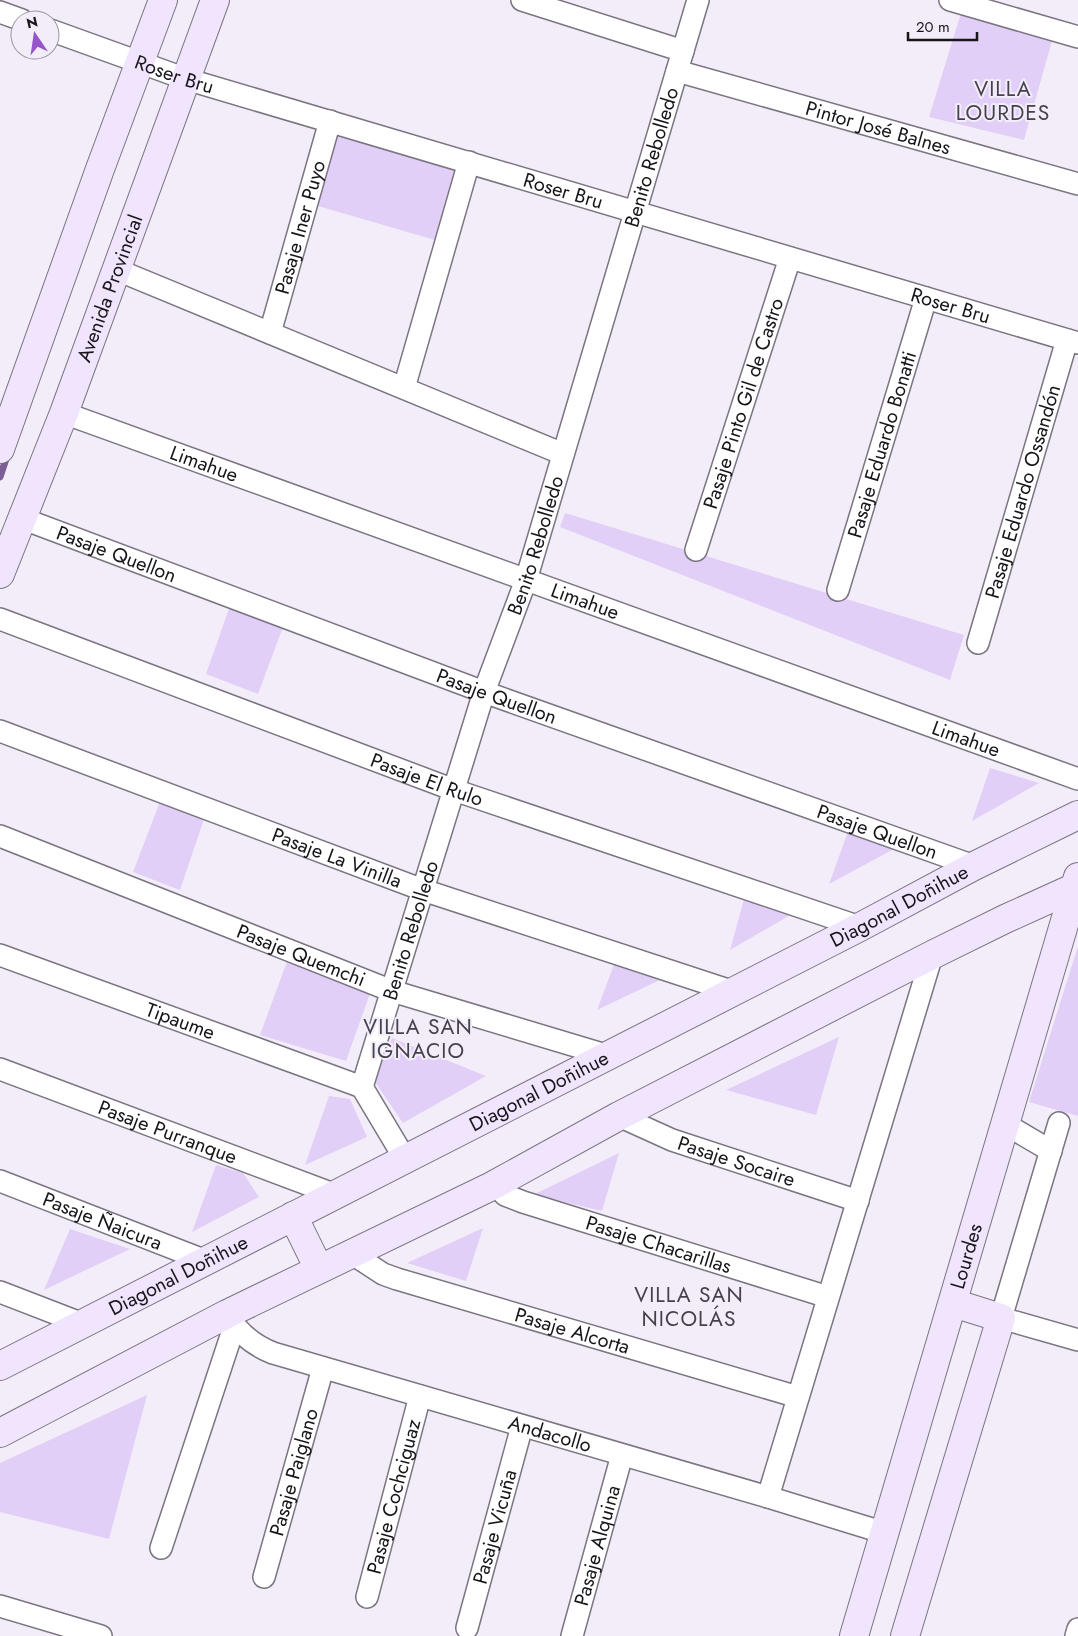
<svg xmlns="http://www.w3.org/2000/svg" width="1078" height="1636" font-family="Jost,sans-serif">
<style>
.green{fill:#e2cff7}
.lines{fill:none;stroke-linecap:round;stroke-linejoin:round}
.stream{stroke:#7b5f95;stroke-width:7}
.street-casing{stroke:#7a7580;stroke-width:24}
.secondary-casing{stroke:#7a7580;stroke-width:30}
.street{stroke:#fff;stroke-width:21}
.secondary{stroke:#f1e5fe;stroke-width:28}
.labels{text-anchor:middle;stroke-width:4;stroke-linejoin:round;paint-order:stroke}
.street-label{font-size:20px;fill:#18151a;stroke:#f3edfa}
.neighbourhood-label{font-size:21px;letter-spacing:1px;fill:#45414b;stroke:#f3edfa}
</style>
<rect width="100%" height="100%" fill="#f3edfa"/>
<g class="green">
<path d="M 961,13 L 1052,41 L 1024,140 L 929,117 Z"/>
<path d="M 335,136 L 457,169 L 435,240 L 318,206 Z"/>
<path d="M 565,513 L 964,635 L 950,680 L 560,527 Z"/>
<path d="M 232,600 L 286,619 L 258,694 L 206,674 Z"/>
<path d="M 990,768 L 1039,783 L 972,821 Z"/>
<path d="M 161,799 L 205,816 L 180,890 L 133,872 Z"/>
<path d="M 850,826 L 905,843 L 829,884 Z"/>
<path d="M 744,899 L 792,914 L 730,950 Z"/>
<path d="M 1078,946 L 1078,1116 L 1029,1102 Z"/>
<path d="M 288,959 L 373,985 L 346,1061 L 260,1035 Z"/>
<path d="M 615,962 L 666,977 L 597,1010 Z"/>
<path d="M 839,1037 L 816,1115 L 726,1090 Z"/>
<path d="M 392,1038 L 486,1076 L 403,1123 L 373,1079 Z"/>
<path d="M 329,1096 L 350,1099 L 367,1137 L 305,1165 Z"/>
<path d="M 619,1153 L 602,1211 L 533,1195 Z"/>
<path d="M 216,1165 L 243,1173 L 259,1197 L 192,1232 Z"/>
<path d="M 483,1228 L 466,1281 L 407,1263 Z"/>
<path d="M 70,1229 L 130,1249 L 44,1290 Z"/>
<path d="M 147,1395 L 109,1539 L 0,1512 L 0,1463 Z"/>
</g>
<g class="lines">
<path class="stream" d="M 0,477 L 8,453"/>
<g class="street-casing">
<g id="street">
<path d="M 522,0 L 683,51"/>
<path d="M 950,0 L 1078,37"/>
<path d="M 0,12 L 22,20"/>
<path id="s1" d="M 50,30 L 186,79 L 1078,343"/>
<path id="s2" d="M 677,71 L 1078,184"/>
<path d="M 115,269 L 563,454"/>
<path id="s3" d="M 270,333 L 330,121"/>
<path d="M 404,388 L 469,162"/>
<path id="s4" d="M 64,413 L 1078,779"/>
<path id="s5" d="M 21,518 L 484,692 L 974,866"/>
<path id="s6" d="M 696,550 L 790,258"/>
<path id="s7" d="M 838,590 L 926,298"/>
<path id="s8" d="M 0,619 L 454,790 L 860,927"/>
<path id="s9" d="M 978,643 L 1067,340"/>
<path id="s10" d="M 0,731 L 423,890 L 734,992"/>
<path id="s11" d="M 0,836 L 392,991 L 609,1056"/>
<path id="s12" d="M 0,955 L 362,1087"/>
<path id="s13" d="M 0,1069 L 336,1195"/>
<path id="s14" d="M 362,1087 L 484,692 L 526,580 L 698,0"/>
<path d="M 362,1087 L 405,1159"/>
<path id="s15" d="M 619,1116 L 672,1140 L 858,1201"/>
<path d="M 1059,1123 L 1001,1318 L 1078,1340"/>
<path d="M 1005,1124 L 1051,1151"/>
<path id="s16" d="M 0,1181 L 206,1261"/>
<path id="s17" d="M 492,1186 L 496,1185 L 505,1195 L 523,1202 L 828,1297"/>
<path id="s18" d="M 351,1253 L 383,1274 L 397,1279 L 798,1397"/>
<path d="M 0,1292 L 83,1324"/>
<path id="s19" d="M 227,1314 C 238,1333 253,1345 273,1353 L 768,1497 L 885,1533"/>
<path d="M 768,1497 L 932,955"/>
<path d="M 161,1548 L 234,1327"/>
<path id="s20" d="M 264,1577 L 323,1368"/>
<path id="s21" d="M 367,1597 L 420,1396"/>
<path d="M 0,1606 L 101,1636"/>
<path id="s22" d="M 467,1628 L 522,1426"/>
<path id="s23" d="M 572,1636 L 622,1455"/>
<path d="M 1076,1636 L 1078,1629"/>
</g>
</g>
<g class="secondary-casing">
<g id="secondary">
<path d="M 0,449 L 100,169 L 163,0"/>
<path id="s24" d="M 0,574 L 64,413 L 215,0"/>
<path d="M 293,1216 L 319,1269"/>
<path id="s25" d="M 0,1366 L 860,927 L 974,866 L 1078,815"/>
<path d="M 0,1433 L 227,1314 L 492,1186 L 619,1116 L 932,955 L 1005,919 L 1078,886"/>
<path id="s26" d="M 854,1636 L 1078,877"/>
<path d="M 905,1636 L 1001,1318 L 953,1303"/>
</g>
</g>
<use href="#street" class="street"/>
<use href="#secondary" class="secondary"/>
</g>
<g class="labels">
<g class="street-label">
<text dy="7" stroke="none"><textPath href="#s1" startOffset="132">Roser Bru</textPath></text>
<text dy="7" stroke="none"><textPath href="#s2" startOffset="209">Pintor José Balnes</textPath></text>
<text dy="7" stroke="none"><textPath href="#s14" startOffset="974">Benito Rebolledo</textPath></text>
<text dy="7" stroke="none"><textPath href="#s1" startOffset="538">Roser Bru</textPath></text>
<text dy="7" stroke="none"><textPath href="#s3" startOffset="110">Pasaje Iner Puyo</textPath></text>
<text dy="7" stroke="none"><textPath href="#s24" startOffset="306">Avenida Provincial</textPath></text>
<text dy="7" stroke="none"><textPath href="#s1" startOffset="942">Roser Bru</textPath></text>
<text dy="7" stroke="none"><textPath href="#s6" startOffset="154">Pasaje Pinto Gil de Castro</textPath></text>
<text dy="7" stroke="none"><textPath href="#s7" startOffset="152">Pasaje Eduardo Bonatti</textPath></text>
<text dy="7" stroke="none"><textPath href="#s4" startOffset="149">Limahue</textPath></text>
<text dy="7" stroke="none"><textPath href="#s9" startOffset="158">Pasaje Eduardo Ossandón</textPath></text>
<text dy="7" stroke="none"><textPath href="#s14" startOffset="569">Benito Rebolledo</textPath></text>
<text dy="7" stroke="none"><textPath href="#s5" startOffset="102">Pasaje Quellon</textPath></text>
<text dy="7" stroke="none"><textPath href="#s4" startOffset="554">Limahue</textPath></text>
<text dy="7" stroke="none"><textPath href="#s5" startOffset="508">Pasaje Quellon</textPath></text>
<text dy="7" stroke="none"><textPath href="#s4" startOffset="959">Limahue</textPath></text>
<text dy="7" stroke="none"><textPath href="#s8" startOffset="456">Pasaje El Rulo</textPath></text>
<text dy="7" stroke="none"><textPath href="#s5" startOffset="912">Pasaje Quellon</textPath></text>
<text dy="7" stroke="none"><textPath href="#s10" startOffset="360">Pasaje La Vinilla</textPath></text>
<text dy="7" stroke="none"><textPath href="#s25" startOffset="1010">Diagonal Doñihue</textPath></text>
<text dy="7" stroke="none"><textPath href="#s14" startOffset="164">Benito Rebolledo</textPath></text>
<text dy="7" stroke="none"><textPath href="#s11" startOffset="324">Pasaje Quemchi</textPath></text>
<text dy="7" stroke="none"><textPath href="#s12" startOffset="192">Tipaume</textPath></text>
<text dy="7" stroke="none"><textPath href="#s25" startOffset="605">Diagonal Doñihue</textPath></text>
<text dy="7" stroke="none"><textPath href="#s13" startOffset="179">Pasaje Purranque</textPath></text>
<text dy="7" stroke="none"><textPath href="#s15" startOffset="126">Pasaje Socaire</textPath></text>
<text dy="7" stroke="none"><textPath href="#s16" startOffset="110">Pasaje Ñaicura</textPath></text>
<text dy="7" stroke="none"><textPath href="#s17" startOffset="179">Pasaje Chacarillas</textPath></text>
<text dy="7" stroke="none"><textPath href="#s26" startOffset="396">Lourdes</textPath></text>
<text dy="7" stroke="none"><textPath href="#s25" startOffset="200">Diagonal Doñihue</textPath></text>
<text dy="7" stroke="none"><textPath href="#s18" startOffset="236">Pasaje Alcorta</textPath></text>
<text dy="7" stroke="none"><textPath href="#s19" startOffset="350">Andacollo</textPath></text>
<text dy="7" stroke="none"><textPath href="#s20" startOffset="109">Pasaje Paiglano</textPath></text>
<text dy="7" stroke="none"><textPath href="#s21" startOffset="104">Pasaje Cochciguaz</textPath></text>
<text dy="7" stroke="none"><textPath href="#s22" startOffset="105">Pasaje Vicuña</textPath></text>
<text dy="7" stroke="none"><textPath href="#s23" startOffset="94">Pasaje Alquina</textPath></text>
</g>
<g class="neighbourhood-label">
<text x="1003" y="96">VILLA<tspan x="1003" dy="24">LOURDES</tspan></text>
<text x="418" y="1034">VILLA SAN<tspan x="418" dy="24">IGNACIO</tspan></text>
<text x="689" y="1302">VILLA SAN<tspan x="689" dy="24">NICOLÁS</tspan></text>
</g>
</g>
<g transform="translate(35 35) rotate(347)"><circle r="24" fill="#f3edfa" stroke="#9b97a0"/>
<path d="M0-4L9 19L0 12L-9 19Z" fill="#9655ca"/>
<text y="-8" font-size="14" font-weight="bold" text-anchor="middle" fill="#18151a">N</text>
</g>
<path d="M908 32v8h69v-8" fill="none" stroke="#18151a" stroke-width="2.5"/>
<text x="916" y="32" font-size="15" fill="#18151a" stroke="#f3edfa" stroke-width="4" paint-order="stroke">20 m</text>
</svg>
